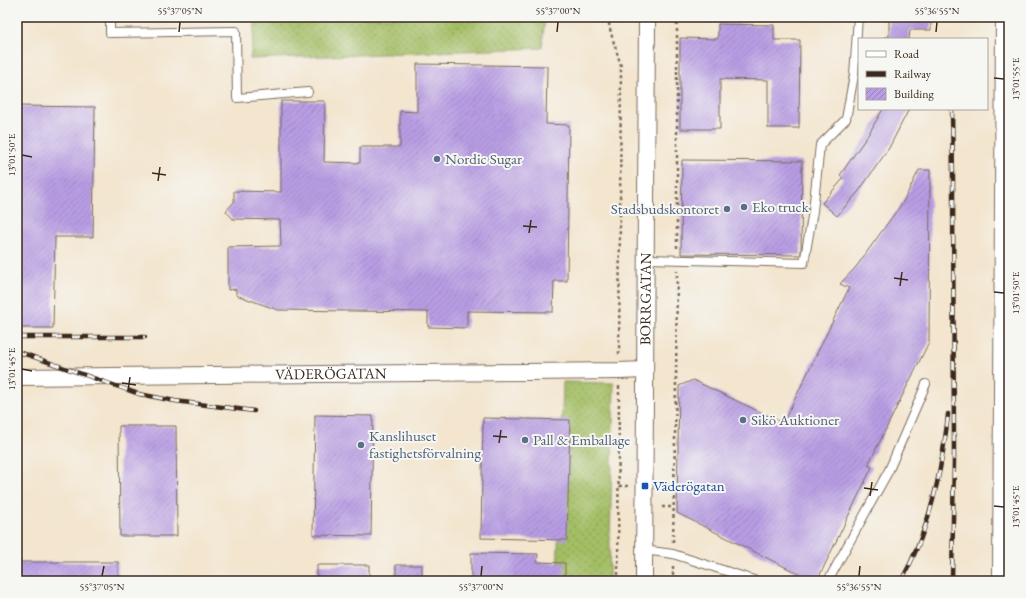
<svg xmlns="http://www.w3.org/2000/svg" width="1026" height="598" font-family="'EB Garamond',serif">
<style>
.grass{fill:url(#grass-dots);stroke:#6f7441}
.building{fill:url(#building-hatch)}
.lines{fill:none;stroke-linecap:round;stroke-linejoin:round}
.lane-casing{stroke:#7b6b5c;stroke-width:10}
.street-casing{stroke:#7b6b5c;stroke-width:18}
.secondary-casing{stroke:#7b6b5c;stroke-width:24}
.path{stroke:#7b6b5c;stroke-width:2.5;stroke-dasharray:3 3;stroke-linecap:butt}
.lane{stroke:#fff;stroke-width:8}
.street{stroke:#fff;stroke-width:16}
.secondary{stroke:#fff;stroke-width:22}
.rail-casing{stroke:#3b2a1e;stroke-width:4.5}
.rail{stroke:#f6f6f2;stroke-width:3;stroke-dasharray:9;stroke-linecap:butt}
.ticks{fill:none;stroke:#3b2a1e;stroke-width:1.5}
.service-dot{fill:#5c6f8a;stroke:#f6f6f2;stroke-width:1.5}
.transit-dot{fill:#1a4fb4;stroke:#f6f6f2;stroke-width:1.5}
.labels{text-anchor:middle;stroke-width:4;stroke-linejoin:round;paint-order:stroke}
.service-label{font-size:15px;fill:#4e5e75;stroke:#f6f6f2;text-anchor:start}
.street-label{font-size:15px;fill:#3b2a1e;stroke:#f6f6f2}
.transit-label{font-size:15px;fill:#164399;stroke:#f6f6f2;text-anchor:start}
.neatline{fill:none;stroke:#3b2a1e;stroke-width:1.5}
.ticks-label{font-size:10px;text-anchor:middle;fill:#3b2a1e}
</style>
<defs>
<pattern id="grass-dots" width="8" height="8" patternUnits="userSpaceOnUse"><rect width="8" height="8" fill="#a3be64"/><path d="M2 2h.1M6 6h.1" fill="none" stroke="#869b52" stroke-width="1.8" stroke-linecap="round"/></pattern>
<pattern id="building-hatch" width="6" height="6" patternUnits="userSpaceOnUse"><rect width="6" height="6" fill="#b89de4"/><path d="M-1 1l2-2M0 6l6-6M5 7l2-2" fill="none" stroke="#9780b8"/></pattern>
</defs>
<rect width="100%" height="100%" fill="#f6f6f2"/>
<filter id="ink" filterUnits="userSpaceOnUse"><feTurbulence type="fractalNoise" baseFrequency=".025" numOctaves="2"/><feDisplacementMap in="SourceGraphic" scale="8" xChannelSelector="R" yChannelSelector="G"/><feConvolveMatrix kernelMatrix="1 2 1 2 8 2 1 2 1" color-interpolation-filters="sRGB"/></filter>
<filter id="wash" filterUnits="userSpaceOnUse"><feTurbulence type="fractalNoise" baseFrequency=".012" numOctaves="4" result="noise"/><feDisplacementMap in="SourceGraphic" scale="16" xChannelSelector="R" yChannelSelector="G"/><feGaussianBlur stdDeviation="0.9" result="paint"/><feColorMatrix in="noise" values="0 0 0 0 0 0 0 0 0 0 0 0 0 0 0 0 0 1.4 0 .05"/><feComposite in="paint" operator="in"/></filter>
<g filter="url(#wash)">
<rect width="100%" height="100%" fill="#f3e5ce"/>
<g class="grass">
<path d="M 256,17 L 545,17 L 542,48 L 250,59 Z"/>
<path d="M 563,382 L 614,383 L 609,581 L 557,581 Z"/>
</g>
<g id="blocks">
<g class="building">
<path d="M 889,17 L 931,17 L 931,30 L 910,30 L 909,39 L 884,39 L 884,37 L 889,37 Z"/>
<path d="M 718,24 L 774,25 L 774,40 L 800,40 L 799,128 L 768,128 L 768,80 L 720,79 L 720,129 L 680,129 L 680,38 L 718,39 Z"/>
<path d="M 417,64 L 547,66 L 546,124 L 569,125 L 567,281 L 554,281 L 553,312 L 467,311 L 467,328 L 428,327 L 428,312 L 278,310 L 236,295 L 236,289 L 228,290 L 228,247 L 281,246 L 280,220 L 233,219 L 226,211 L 234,202 L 234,191 L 281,192 L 281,101 L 325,101 L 324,162 L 360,163 L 360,147 L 400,147 L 400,111 L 417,112 Z"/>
<path d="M 17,106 L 95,107 L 93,237 L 55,237 L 53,328 L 17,328 Z"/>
<path d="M 883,109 L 909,109 L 889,148 L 859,191 L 837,216 L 822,203 L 843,179 L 840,175 L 868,135 Z"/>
<path d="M 682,160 L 802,161 L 801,255 L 681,254 Z"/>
<path d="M 919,170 L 930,170 L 929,342 L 868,465 L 872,467 L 817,581 L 813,581 L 677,513 L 679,386 L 693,380 L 783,423 L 849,288 L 840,284 L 856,267 L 903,202 Z"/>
<path d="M 315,415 L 373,416 L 371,536 L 313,535 Z"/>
<path d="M 483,418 L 570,420 L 567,540 L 481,538 Z"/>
<path d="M 119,426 L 176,426 L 177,536 L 120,536 Z"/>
<path d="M 471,553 L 538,554 L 537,562 L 565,563 L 565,581 L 471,581 Z"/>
<rect x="17" y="562" width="101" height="19"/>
<rect x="317" y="565" width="52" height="16"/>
<rect x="396" y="565" width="26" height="16"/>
</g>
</g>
</g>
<g filter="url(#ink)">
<use href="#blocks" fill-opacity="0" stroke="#7b6b5c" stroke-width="1"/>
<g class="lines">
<g class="lane-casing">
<g id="lane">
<path d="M 110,17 L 110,33 L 236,31 L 237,98 L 308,92"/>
<path d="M 646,259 L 804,263 L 813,211 L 820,145 L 846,119 L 854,75 L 858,17"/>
<path d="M 644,550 L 673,554 L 757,581"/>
<path d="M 828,581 L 889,470 L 926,384"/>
</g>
</g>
<g class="street-casing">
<g id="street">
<path id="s1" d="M 17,377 L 619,371 L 645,370"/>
<path id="s2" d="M 644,581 L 647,17"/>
</g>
</g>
<g class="secondary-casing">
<path id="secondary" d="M 1004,581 L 1007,17"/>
</g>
<g class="path">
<path d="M 608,17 C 610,35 617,50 621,67 L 619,357"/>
<path d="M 677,248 L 677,17"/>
<path d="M 663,485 L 674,486"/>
<path d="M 619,486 L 630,486"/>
<path d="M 662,507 L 674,507"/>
<path d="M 673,542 L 676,382 L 677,271"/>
<path d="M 618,581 L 619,386"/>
<path d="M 673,581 L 673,565"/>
</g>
<use href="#lane" class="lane"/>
<use href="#street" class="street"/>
<use href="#secondary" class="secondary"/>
<g class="rail-casing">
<g id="rail">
<path d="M 952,109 L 953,179 L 954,458 L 952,581"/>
<path d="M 17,337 L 145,337"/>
<path d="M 17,352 L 28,355 L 139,394 L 175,401 L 254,411"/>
<path d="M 901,581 C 924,541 936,496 943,451 C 945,439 947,427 948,414"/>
</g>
</g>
<use href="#rail" class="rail"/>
</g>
</g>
<path class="ticks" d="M 179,32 L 180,22M 557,32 L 558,22M 936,32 L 937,22M 994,78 L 1004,79M 22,155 L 32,157M 152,173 L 166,175M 158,181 L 160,167M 523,226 L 537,227M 529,233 L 531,220M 894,278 L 908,280M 900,286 L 902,272M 994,292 L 1004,293M 22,369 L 32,371M 122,383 L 136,385M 128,391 L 130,377M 493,436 L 507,437M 499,443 L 501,430M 864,488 L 878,490M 870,496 L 872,482M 994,506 L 1004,507M 102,576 L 104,566M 481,576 L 482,566M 859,576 L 860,566"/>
<g class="service-dot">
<circle cx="437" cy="159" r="4"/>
<circle cx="744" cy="207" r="4"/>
<circle cx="727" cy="209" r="4"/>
<circle cx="743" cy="420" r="4"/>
<circle cx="525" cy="440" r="4"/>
<circle cx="361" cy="445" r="4"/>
</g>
<rect class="transit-dot" x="641" y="482" width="8" height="8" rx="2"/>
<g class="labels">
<g class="service-label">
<text x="445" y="164">Nordic Sugar</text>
<text x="752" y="212">Eko truck</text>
<text x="719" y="214" text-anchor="end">Stadsbudskontoret</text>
<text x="751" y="425">Sikö Auktioner</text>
<text x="369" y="441">Kanslihuset<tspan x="369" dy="17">fastighetsförvalning</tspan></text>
<text x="533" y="445">Pall &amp; Emballage</text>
</g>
<g class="street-label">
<text dy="5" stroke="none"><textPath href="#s2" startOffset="282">BORRGATAN</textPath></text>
<text dy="5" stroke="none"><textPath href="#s1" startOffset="314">VÄDERÖGATAN</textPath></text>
</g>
<g class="transit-label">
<text x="653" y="491">Väderögatan</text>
</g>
</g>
<rect width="1026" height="598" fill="none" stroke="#f6f6f2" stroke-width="44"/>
<rect x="858" y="38" width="130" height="72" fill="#f6f6f2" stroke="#aba49d"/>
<rect x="866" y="51" width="20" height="6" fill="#ffffff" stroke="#aba49d"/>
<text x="894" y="58" font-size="12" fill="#3b2a1e">Road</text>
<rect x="866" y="71" width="20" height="6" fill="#3b2a1e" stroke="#aba49d"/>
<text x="894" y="78" font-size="12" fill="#3b2a1e">Railway</text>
<rect x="866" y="88" width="20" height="12" fill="url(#building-hatch)" stroke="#aba49d"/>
<text x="894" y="98" font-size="12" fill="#3b2a1e">Building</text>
<rect x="22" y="22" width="982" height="554" class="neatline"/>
<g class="ticks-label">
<text x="180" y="14">55°37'05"N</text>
<text x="558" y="14">55°37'00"N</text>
<text x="937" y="14">55°36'55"N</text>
<text transform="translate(1015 79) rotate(-90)" y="4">13°01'55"E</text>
<text transform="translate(11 155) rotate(-90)" y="4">13°01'50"E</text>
<text transform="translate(1015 293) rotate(-90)" y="4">13°01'50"E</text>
<text transform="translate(11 369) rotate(-90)" y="4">13°01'45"E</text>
<text transform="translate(1015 507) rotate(-90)" y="4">13°01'45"E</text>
<text x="102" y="590">55°37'05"N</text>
<text x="481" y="590">55°37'00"N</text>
<text x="859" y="590">55°36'55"N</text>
</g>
</svg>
